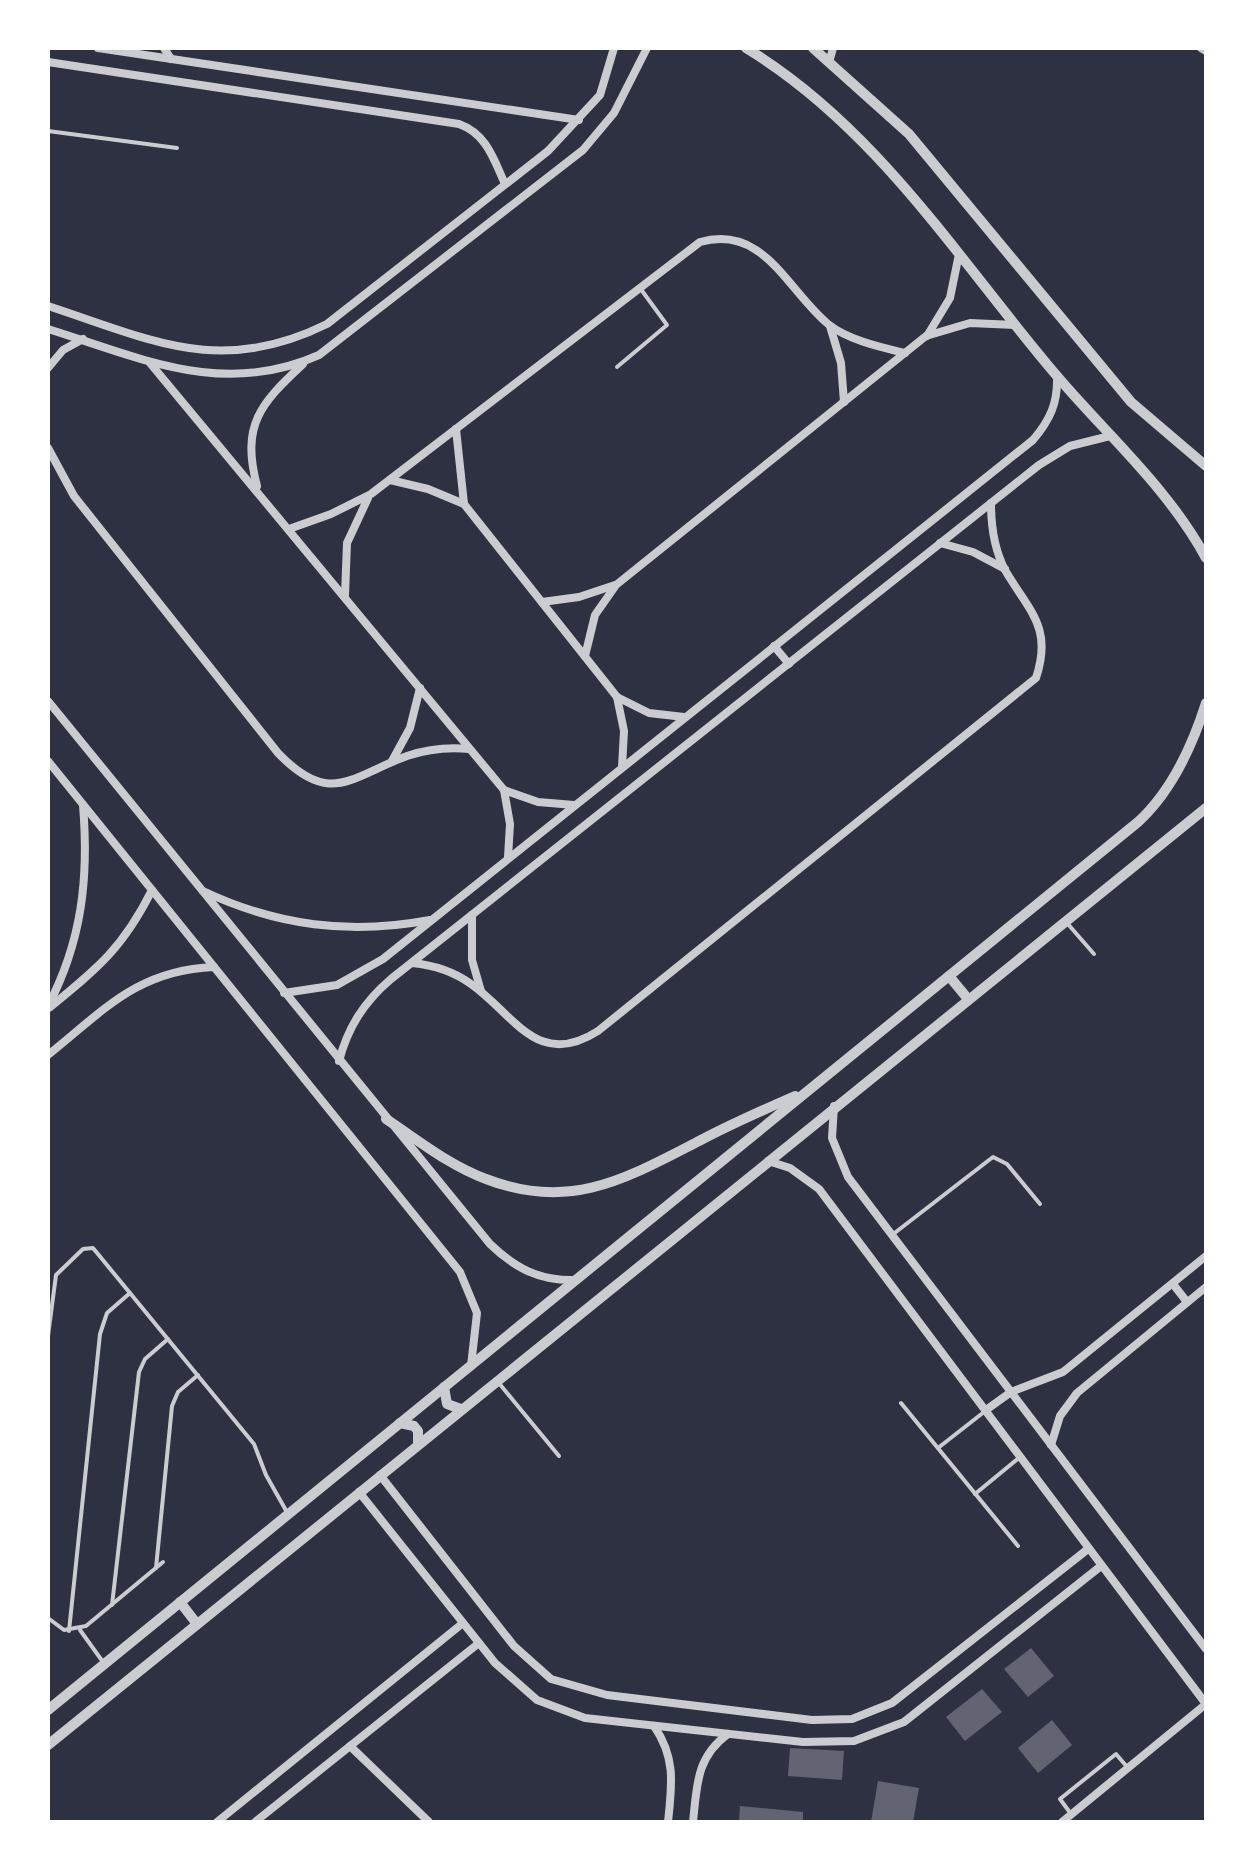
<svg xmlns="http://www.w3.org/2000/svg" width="1254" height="1870" font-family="'Zilla Slab',serif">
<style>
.building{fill:#626471}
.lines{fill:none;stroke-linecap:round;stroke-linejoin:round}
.service{stroke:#caccd0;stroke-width:4}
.minor{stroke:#caccd0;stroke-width:8}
.tertiary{stroke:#caccd0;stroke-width:10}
</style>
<rect width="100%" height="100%" fill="#2d3142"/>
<g class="building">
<path d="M 1031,1648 L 1054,1676 L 1028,1697 L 1004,1669 Z"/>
<path d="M 982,1689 L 1002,1712 L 965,1741 L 946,1717 Z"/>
<path d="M 1052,1720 L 1072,1745 L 1038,1773 L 1018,1748 Z"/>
<path d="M 790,1748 L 844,1751 L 842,1780 L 788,1776 Z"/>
<path d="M 878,1781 L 919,1788 L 913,1822 L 871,1822 Z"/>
<path d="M 740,1806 L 803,1812 L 803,1822 L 739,1822 Z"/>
</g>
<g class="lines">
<g class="service">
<path d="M 48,131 L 177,148"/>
<path d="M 617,367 L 667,325 L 640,288"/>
<path d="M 1067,923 L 1094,954"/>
<path d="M 892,1235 L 993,1157 L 1007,1164 L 1040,1204"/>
<path d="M 48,1336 L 56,1275 L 83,1249 L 93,1248 L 254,1444 L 266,1475 L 288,1514"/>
<path d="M 498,1382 L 559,1456"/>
<path d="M 901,1403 L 1018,1546"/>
<path d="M 938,1448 L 984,1412"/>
<path d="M 975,1494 L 1020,1457"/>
<path d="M 156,1568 L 172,1406 L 178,1392 L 198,1375"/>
<path d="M 112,1605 L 139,1372 L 145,1359 L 168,1339"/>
<path d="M 48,1618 L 64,1630 L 86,1626 L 163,1562"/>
<path d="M 80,1630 L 103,1662"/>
<path d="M 69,1631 L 100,1334 L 107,1313 L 130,1293"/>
<path d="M 1071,1814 L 1060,1799 L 1116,1754 L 1128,1768"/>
</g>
<g class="minor">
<path d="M 98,48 L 579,120"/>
<path d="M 164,48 L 171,59"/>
<path d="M 1201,48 L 1206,51"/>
<path d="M 830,59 L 833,48"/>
<path d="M 48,62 L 459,124 C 487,134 494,160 505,184"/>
<path d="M 48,306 C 152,340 220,377 327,324 L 548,151 L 600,95 L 614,48"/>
<path d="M 830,326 L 841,363 L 844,402"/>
<path d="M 48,329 C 141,358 223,398 319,355 L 583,150 L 614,113 L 647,48"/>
<path d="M 927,336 L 950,298 L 959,254"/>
<path d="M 150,363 L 504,790 L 510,824 L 508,857"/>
<path d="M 48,368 L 63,350 L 83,339"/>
<path d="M 456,429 L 464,504 L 617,697 L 649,713 L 684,717"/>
<path d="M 48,448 L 74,496 L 278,753 C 330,807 350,777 407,756 C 428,749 448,747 469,749"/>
<path d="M 390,480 L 428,489 L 464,504"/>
<path d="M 257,486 C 241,425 260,404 303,364"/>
<path d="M 289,529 L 331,514 L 371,494 L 700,242 C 764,224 787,290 828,324 C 848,340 880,347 905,353"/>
<path d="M 940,543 L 973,552 L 1005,569"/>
<path d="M 345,595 L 347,543 L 368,498"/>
<path d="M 542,602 L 579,597 L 615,585"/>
<path d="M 774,646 L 789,664"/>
<path d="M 585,656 L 595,615 L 616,585 L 926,336 L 970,323 L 1015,325"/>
<path d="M 617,697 L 624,731 L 622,767"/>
<path d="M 48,701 L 490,1244 C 515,1268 539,1281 575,1280"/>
<path d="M 48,761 L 460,1272 L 477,1313 L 471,1366"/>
<path d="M 392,761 L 410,728 L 420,688"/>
<path d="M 504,790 L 538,802 L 574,805"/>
<path d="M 203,891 C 277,926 350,935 430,920"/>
<path d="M 472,915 L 472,960 L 481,991"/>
<path d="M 412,963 C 433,965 453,971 471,984 C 514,1014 537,1070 598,1031 L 1036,678 C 1053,627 1029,611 1005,570 C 994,549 991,526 991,503"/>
<path d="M 284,993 L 337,985 L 383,959 L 1033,440 C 1050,420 1058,403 1057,376"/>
<path d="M 48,1006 C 82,941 89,878 83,805"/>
<path d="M 49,1008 C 98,968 123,948 152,890"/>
<path d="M 48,1055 C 104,1010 138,970 214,967"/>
<path d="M 339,1061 C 348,1027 364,1002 391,979 L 1039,465 L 1070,446 L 1110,436"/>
<path d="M 834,1106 L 832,1138 L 848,1177 L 1206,1649"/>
<path d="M 768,1161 L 790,1168 L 819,1189 L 1206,1704"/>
<path d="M 1173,1284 L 1187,1302"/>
<path d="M 986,1410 L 1011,1392 L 1063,1372 L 1206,1256"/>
<path d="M 1051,1445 L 1060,1416 L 1077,1393 L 1206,1287"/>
<path d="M 380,1475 L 514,1646 L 551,1679 L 607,1695 L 812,1720 L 852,1719 L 892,1703 L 1088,1549"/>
<path d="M 359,1492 L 495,1663 L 537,1700 L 585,1718 L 803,1742 L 854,1741 L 904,1722 L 1101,1566"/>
<path d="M 654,1726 C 676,1758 672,1784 668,1822"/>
<path d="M 350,1746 L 429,1822"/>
<path d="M 217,1822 L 463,1623"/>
<path d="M 255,1822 L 479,1643"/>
<path d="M 693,1822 C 697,1786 696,1757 728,1734"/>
<path d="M 1062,1822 L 1206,1704"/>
</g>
<g class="tertiary">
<path d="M 746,48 C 878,128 959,261 1057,376 C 1108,436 1168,488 1206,558"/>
<path d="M 813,48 L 909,134 L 1131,402 L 1206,466"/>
<path d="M 949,976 L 968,999"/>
<path d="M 386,1119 C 418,1140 450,1166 486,1179 C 571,1212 627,1178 701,1140 C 731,1124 763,1110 795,1096"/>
<path d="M 444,1387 L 447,1404 L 461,1409"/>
<path d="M 400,1423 L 414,1426 L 418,1431 L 418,1444"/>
<path d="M 180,1602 L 197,1624"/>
<path d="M 48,1710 L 1138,822 C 1172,791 1192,747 1206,703"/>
<path d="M 48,1745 L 1206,808"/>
</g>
</g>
<rect width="1254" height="1870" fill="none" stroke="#ffffff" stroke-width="100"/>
</svg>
